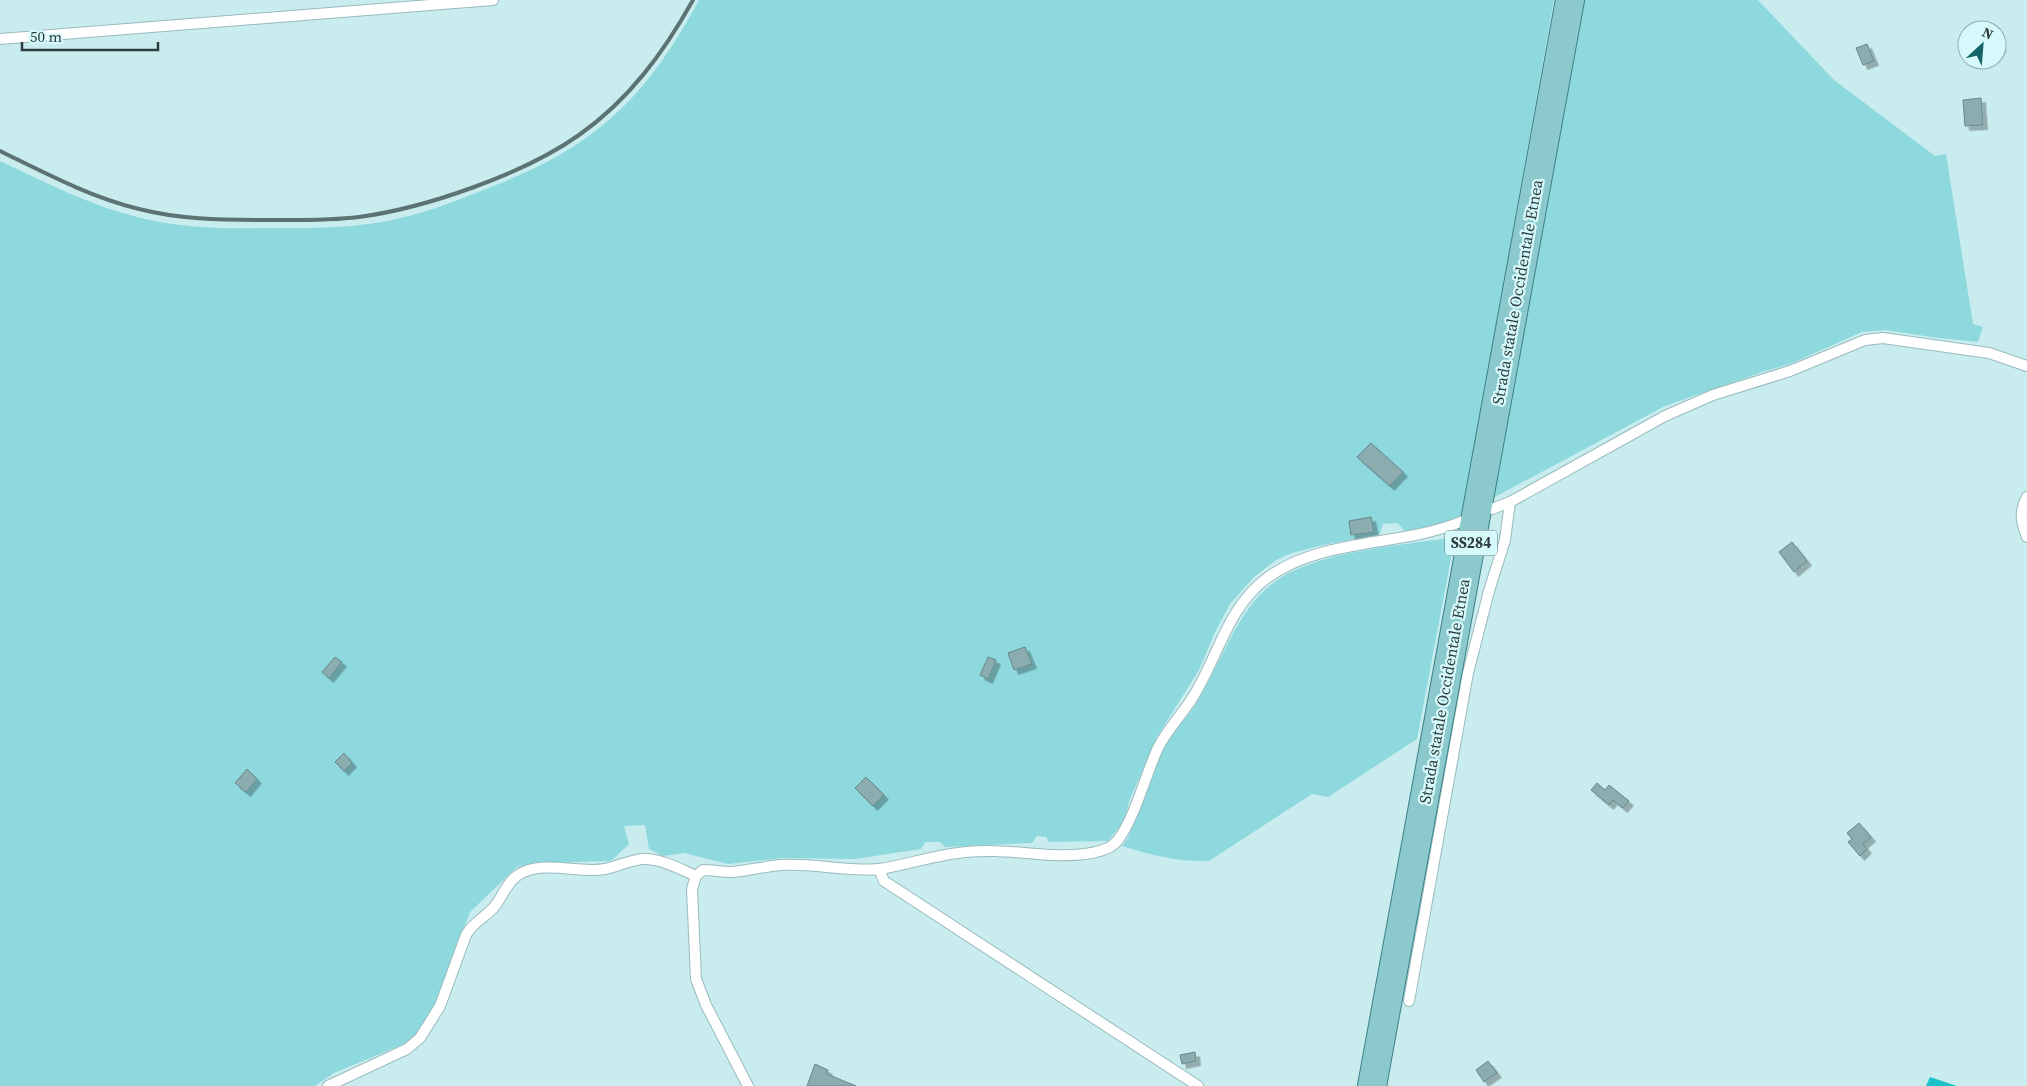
<svg xmlns="http://www.w3.org/2000/svg" width="2027" height="1086" font-family="'Source Serif 4',serif">
<style>
.green{fill:#8dd9de}
.forest{fill:#1ec0ca}
.building{fill:#8badb0;stroke:#67878a;filter:url(#shadow)}
.lines{fill:none;stroke-linecap:round;stroke-linejoin:round}
.lane-casing{stroke:#99bbbe;stroke-width:12}
.primary-casing{stroke:#3a8085;stroke-width:30}
.lane{stroke:#fff;stroke-width:10}
.primary{stroke:#8cc9cd;stroke-width:28}
.rail{stroke:#5d7273;stroke-width:4}
.labels{text-anchor:middle;stroke-width:4.5;stroke-linejoin:round;paint-order:stroke}
.shield{fill:#d6fafc;stroke:#607576;stroke-width:1}
.shield-label{font-size:15px;font-weight:bold;fill:#2e3c3d}
.street-label{font-size:16px;fill:#2e3c3d;stroke:#d6fafc}
</style>
<defs>
<filter id="shadow"><feDropShadow dx="4.5" dy="4.5" stdDeviation="0" flood-color="#0004"/></filter>
</defs>
<rect width="100%" height="100%" fill="#c9ecef"/>
<g class="green">
<path d="M 699,0 L 1554,0 L 1462,515 L 1434,526 L 1405,531 L 1397,523 L 1383,524 L 1380,534 L 1323,545 L 1292,553 L 1276,560 L 1254,577 L 1230,604 L 1215,632 L 1199,670 L 1157,737 L 1130,799 L 1124,821 L 1108,841 L 1049,842 L 1046,837 L 1037,836 L 1032,843 L 945,847 L 940,842 L 925,842 L 921,849 L 855,859 L 783,858 L 728,864 L 684,853 L 663,856 L 649,849 L 645,825 L 624,826 L 629,844 L 611,861 L 537,863 L 517,867 L 470,912 L 454,954 L 451,972 L 427,1021 L 411,1041 L 334,1073 L 315,1086 L 0,1086 L 0,161 C 45,182 89,205 137,217 C 178,228 222,229 264,228 C 307,228 350,229 392,220 C 421,214 448,204 476,193 C 525,174 571,154 611,118 C 649,85 675,44 699,0 Z"/>
<path d="M 1585,0 L 1758,0 L 1834,80 L 1935,156 L 1946,154 L 1973,324 L 1983,327 L 1978,342 L 1938,338 L 1885,330 L 1862,332 L 1790,364 L 1762,372 L 1665,406 L 1493,498 Z"/>
<path d="M 1455,537 L 1417,739 L 1328,797 L 1312,794 L 1209,861 C 1178,862 1151,855 1122,846 L 1128,838 C 1139,810 1149,781 1161,753 C 1169,735 1185,720 1196,704 C 1224,660 1239,598 1289,573 C 1334,550 1404,545 1455,537 Z"/>
</g>
<path class="forest" d="M 1930,1077 L 1957,1086 L 1926,1086 Z"/>
<g class="building">
<path d="M 1997,43 L 2002,46 L 1997,54 Z"/>
<path d="M 1867,44 L 1874,61 L 1863,65 L 1856,48 Z"/>
<path d="M 1981,98 L 1983,125 L 1965,126 L 1963,100 Z"/>
<path d="M 1371,443 L 1403,472 L 1390,486 L 1357,457 Z"/>
<path d="M 1371,517 L 1374,532 L 1351,535 L 1349,521 Z"/>
<path d="M 1792,542 L 1807,561 L 1794,572 L 1779,552 Z"/>
<path d="M 1025,647 L 1032,664 L 1014,670 L 1008,653 Z"/>
<path d="M 335,657 L 342,662 L 329,678 L 322,672 Z"/>
<path d="M 988,657 L 996,660 L 988,679 L 980,675 Z"/>
<path d="M 344,753 L 352,763 L 344,771 L 335,762 Z"/>
<path d="M 247,769 L 257,779 L 246,792 L 235,783 Z"/>
<path d="M 866,777 L 884,795 L 873,806 L 855,788 Z"/>
<path d="M 1597,783 L 1605,790 L 1609,785 L 1629,801 L 1623,808 L 1613,800 L 1609,805 L 1591,790 Z"/>
<path d="M 1859,823 L 1871,837 L 1863,844 L 1867,849 L 1860,856 L 1848,842 L 1852,839 L 1847,833 Z"/>
<path d="M 1195,1052 L 1196,1061 L 1182,1064 L 1180,1055 Z"/>
<path d="M 1488,1061 L 1497,1073 L 1484,1082 L 1476,1070 Z"/>
<path d="M 815,1064 L 828,1070 L 827,1074 L 856,1086 L 807,1086 Z"/>
</g>
<g class="lines">
<g class="lane-casing">
<g id="lane">
<path d="M 0,39 L 493,0"/>
<path d="M 2027,497 C 2019,511 2021,522 2027,537"/>
<path d="M 1492,509 L 1510,502 L 1665,416 L 1713,395 L 1790,371 L 1865,340 L 1883,338 L 1989,353 L 2027,366"/>
<path d="M 879,869 L 884,881 L 1198,1086"/>
<path d="M 1409,1001 L 1468,673 L 1489,591 L 1505,540 L 1510,502"/>
<path d="M 328,1086 L 407,1049 L 420,1038 L 440,1006 L 466,935 C 473,922 486,917 495,906 C 503,896 507,882 518,875 C 543,859 578,874 605,869 C 618,867 633,858 646,859 C 664,860 680,869 696,876"/>
<path d="M 748,1086 L 706,1005 L 696,979 L 692,889 L 696,876 L 703,870 C 712,870 722,872 731,872 C 748,871 765,866 782,865 C 813,863 850,872 880,869 C 906,865 932,856 958,853 C 984,849 1012,852 1037,854 C 1057,856 1105,858 1118,840 C 1135,817 1145,777 1157,750 C 1166,731 1180,717 1191,700 C 1217,661 1227,607 1267,578 C 1323,537 1401,547 1463,521"/>
</g>
</g>
<g class="primary-casing">
<path id="primary" d="M 1372,1086 L 1570,0"/>
</g>
<use href="#lane" class="lane"/>
<use href="#primary" class="primary"/>
<path class="rail" d="M 0,151 C 45,173 90,197 139,209 C 178,219 220,220 260,220 C 293,220 327,221 359,217 C 426,208 524,174 579,135 C 629,100 664,52 693,0"/>
</g>
<g class="labels">
<rect class="shield" x="1445" y="530.5" width="52" height="25" rx="4"/>
<g class="shield-label">
<text x="1471" y="548">SS284</text>
</g>
<g class="street-label">
<text transform="translate(1517 292) rotate(-80)" y="6">Strada statale Occidentale Etnea</text>
<text transform="translate(1444 691) rotate(-80)" y="6">Strada statale Occidentale Etnea</text>
</g>
</g>
<g transform="translate(1982 45) rotate(26)"><circle r="24" fill="#d6fafc" stroke="#93aeb0"/>
<path d="M0-4L9 19L0 12L-9 19Z" fill="#156469"/>
<text y="-8" font-size="14" font-weight="bold" text-anchor="middle" fill="#2e3c3d">N</text>
</g>
<path d="M22 42v8h136v-8" fill="none" stroke="#2e3c3d" stroke-width="2.5"/>
<text x="30" y="42" font-size="15" fill="#2e3c3d" stroke="#d6fafc" stroke-width="4" paint-order="stroke">50 m</text>
</svg>
